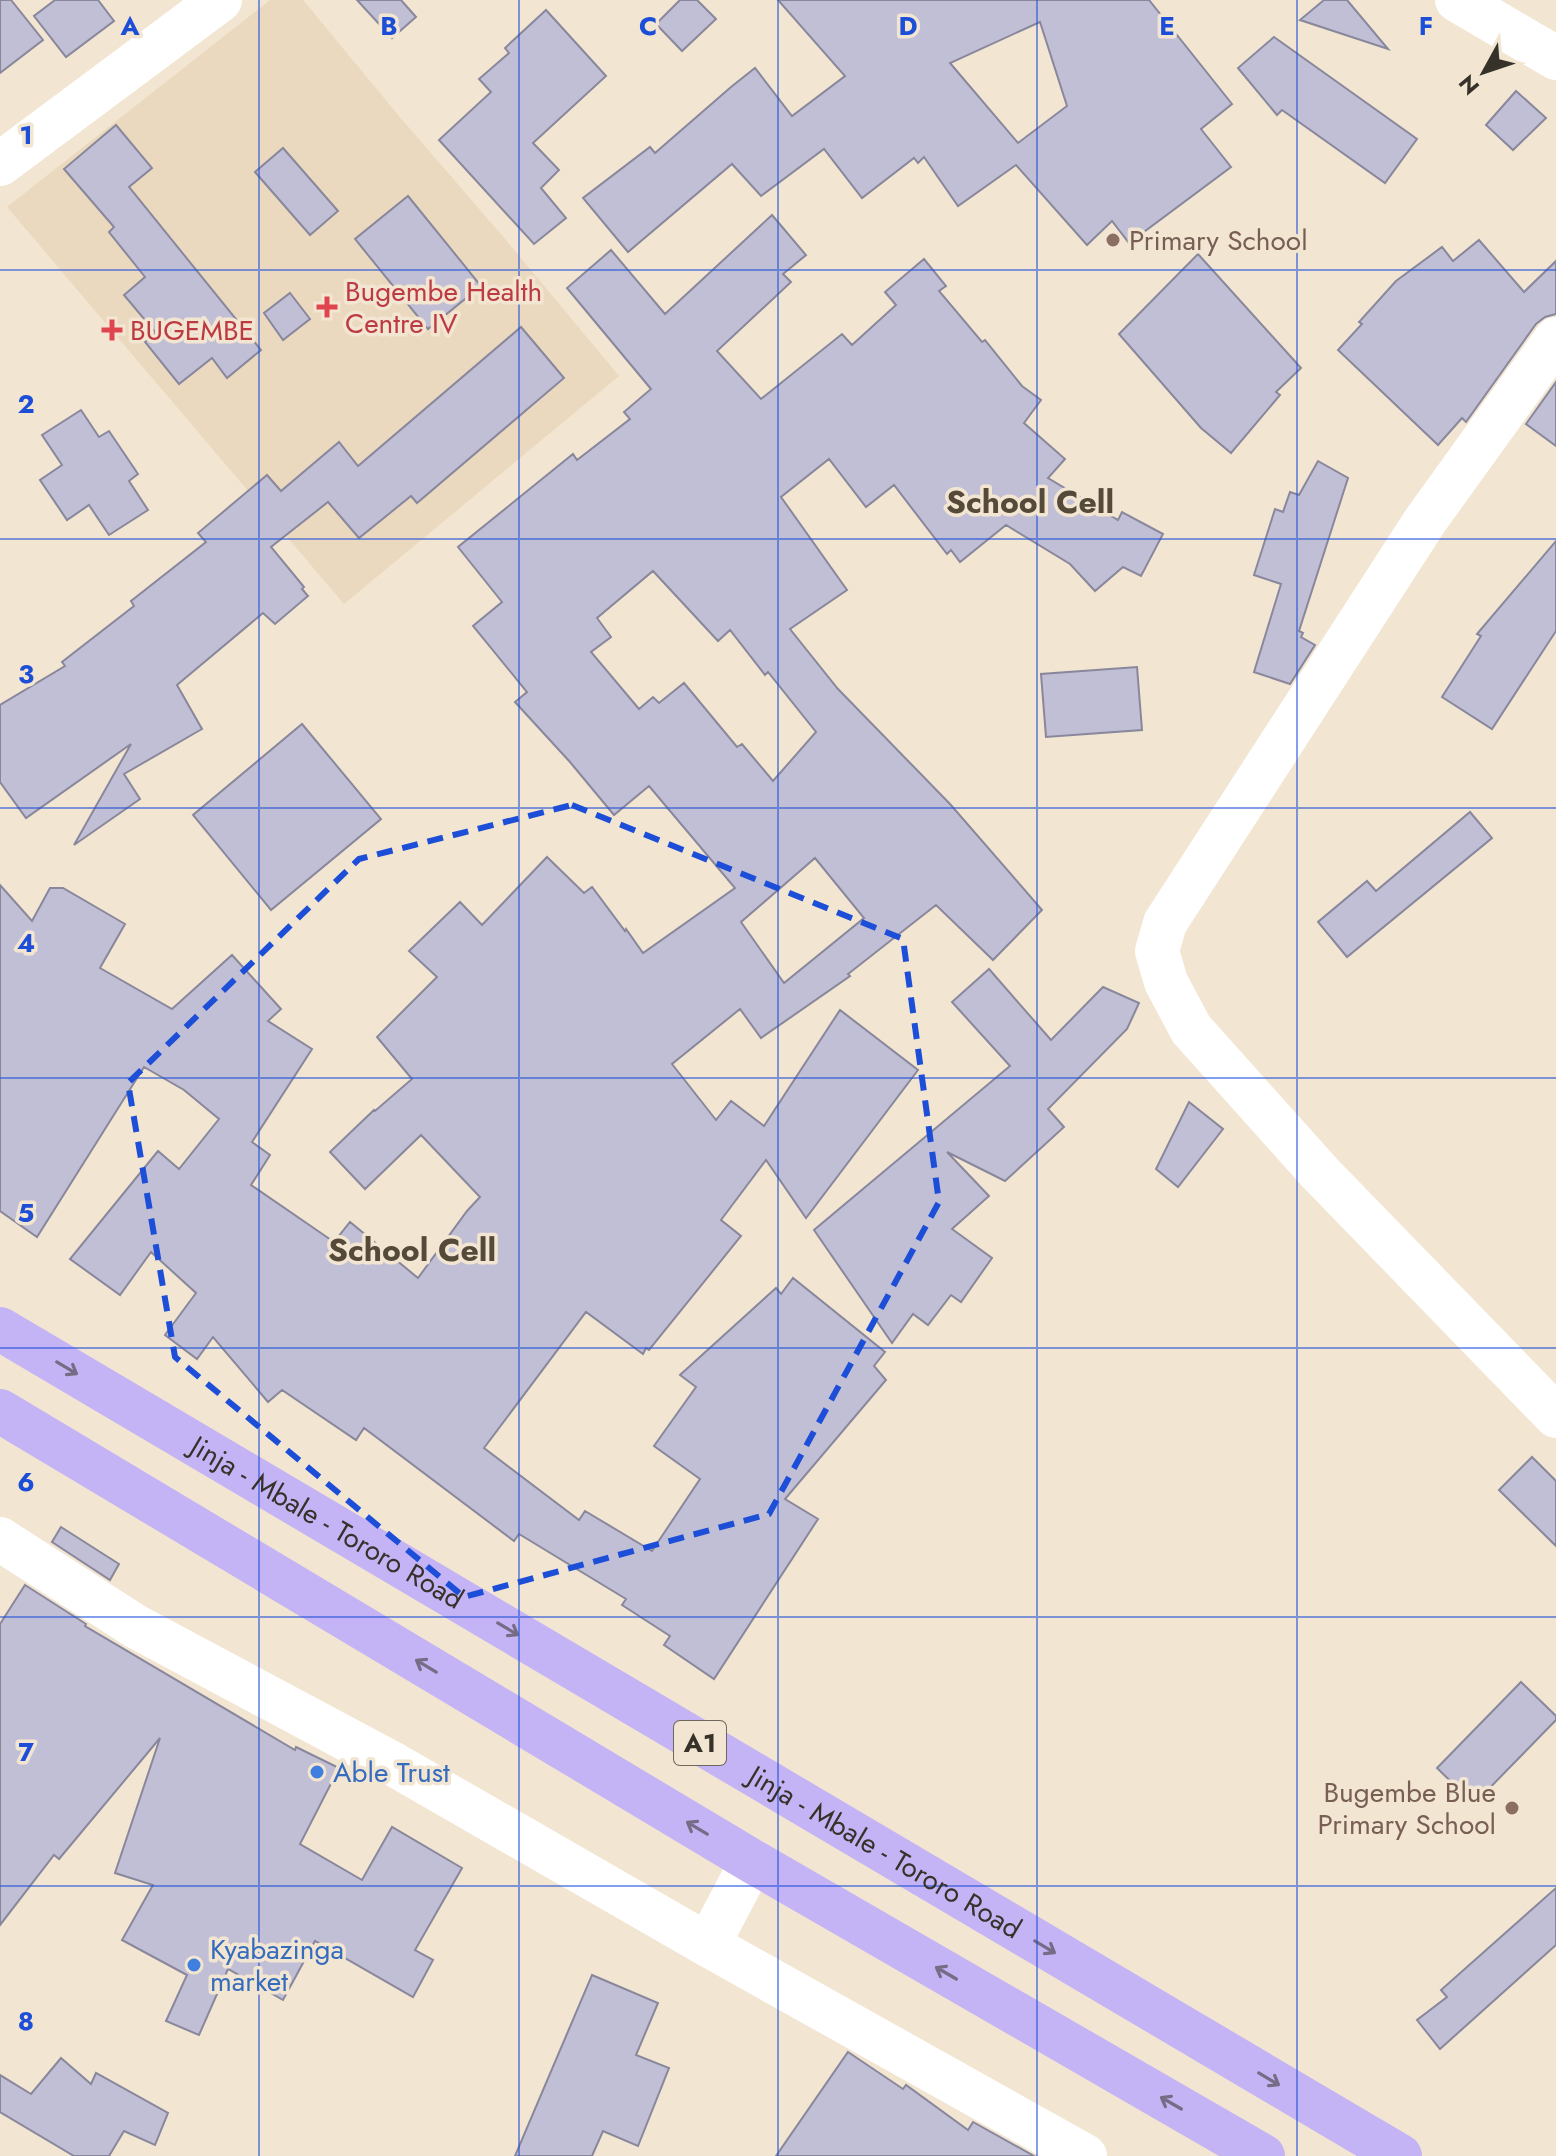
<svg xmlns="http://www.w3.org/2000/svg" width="1556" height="2156" font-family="Jost,sans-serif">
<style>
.built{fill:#ebd9bf}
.building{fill:#c1bfd5;stroke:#89879c;stroke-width:2;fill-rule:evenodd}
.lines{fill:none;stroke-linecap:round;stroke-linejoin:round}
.minor{stroke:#fff;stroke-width:44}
.highway{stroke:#c5b4f5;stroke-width:44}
.oneway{stroke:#766c85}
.marked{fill:none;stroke:#1d4ed8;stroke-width:6;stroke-dasharray:16 10;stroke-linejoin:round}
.grid{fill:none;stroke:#1d4ed8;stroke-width:2;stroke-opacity:0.55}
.education-dot{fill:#8d6e63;stroke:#f2e5d1;stroke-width:3}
.health-dot{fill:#e0444e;stroke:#f2e5d1;stroke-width:3}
.shop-dot{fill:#3f7fe0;stroke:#f2e5d1;stroke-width:3}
.labels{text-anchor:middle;stroke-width:7;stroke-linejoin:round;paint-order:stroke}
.shield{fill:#f2e5d1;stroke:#6e675b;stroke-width:2}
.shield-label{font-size:26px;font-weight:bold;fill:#363129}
.education-label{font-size:28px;fill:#785e54;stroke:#f2e5d1;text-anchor:start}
.health-label{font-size:28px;fill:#be3a42;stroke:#f2e5d1;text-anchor:start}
.street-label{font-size:28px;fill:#363129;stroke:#f2e5d1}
.shop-label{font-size:28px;fill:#366cbe;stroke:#f2e5d1;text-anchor:start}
.quarter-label{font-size:32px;font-weight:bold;fill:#554a39;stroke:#f2e5d1}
.grid-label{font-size:26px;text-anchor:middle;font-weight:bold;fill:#1d4ed8;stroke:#f2e5d1;stroke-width:7;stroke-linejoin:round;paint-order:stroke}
</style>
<rect width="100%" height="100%" fill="#f2e5d1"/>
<path class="built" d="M 270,0 L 303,0 L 399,116 L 505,239 L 619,376 L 344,604 L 7,207 Z"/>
<g class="building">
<path d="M 0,0 L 11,0 L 43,40 L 0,73 Z"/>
<path d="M 55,0 L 98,0 L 114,21 L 66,57 L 34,16 Z"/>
<path d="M 357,0 L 401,0 L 416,17 L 392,38 Z"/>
<path d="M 680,0 L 697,0 L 716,19 L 682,51 L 656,24 Z"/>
<path d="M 778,0 L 1149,0 L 1232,104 L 1201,129 L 1231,167 L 1129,243 L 1112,221 L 1087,245 L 1016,165 L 958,206 L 924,157 L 918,163 L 914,158 L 862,198 L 824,149 L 761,196 L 732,164 L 628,252 L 583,198 L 650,147 L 655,153 L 731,87 L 755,68 L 792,116 L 845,76 ZM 1040,22 L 1067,106 L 1018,143 L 950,63 Z"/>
<path d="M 1324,0 L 1347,0 L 1388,49 L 1300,20 Z"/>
<path d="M 546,10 L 606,76 L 533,143 L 559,170 L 541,188 L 566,218 L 534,244 L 439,140 L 491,92 L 479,79 L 509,53 L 505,48 Z"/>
<path d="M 1274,37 L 1417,139 L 1385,183 L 1282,110 L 1277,115 L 1238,68 Z"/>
<path d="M 1516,91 L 1546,118 L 1513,150 L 1486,125 Z"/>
<path d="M 116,125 L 152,168 L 129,187 L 261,350 L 227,378 L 212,358 L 179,384 L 145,342 L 156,333 L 124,295 L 145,277 L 109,232 L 114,227 L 64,169 Z"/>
<path d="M 283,148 L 338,211 L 310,235 L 255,172 Z"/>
<path d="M 408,196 L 481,286 L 428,329 L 355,239 Z"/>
<path d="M 772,215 L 806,255 L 783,274 L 791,282 L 717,351 L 761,399 L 842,334 L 852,345 L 896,305 L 885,292 L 924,259 L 946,286 L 939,291 L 982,342 L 985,340 L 1022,386 L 1041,400 L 1024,423 L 1065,459 L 1048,478 L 1118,520 L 1122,512 L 1163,534 L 1141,576 L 1123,567 L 1095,591 L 1070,564 L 1006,525 L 960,562 L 951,550 L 947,554 L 894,485 L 866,507 L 829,459 L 781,497 L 847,590 L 790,629 L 838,689 L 950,804 L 1042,910 L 993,960 L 936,905 L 848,974 L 850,976 L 761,1038 L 740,1009 L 672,1064 L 716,1120 L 731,1101 L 764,1126 L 840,1010 L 918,1070 L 806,1218 L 766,1160 L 721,1220 L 741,1236 L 649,1350 L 646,1348 L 643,1354 L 586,1312 L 484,1448 L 579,1520 L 585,1511 L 652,1551 L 700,1479 L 654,1446 L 696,1387 L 680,1375 L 776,1288 L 781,1294 L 793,1278 L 885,1352 L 874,1366 L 886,1380 L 785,1499 L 818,1519 L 714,1679 L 664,1645 L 670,1636 L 622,1605 L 626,1599 L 519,1534 L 514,1541 L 364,1428 L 356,1440 L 282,1390 L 268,1402 L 213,1337 L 197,1359 L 165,1335 L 196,1293 L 151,1252 L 120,1295 L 70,1259 L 158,1151 L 179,1169 L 219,1119 L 184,1090 L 144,1067 L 37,1237 L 0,1211 L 0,885 L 32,921 L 50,888 L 63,888 L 125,924 L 100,968 L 172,1009 L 232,955 L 281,1009 L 268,1021 L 312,1049 L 252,1142 L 270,1155 L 251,1185 L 334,1242 L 350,1222 L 418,1278 L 467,1211 L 480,1197 L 421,1135 L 365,1189 L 330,1152 L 374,1110 L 375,1111 L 412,1079 L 377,1037 L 437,977 L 409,951 L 460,902 L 482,925 L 547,857 L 584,893 L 592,887 L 625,931 L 626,929 L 643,953 L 735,888 L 649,786 L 614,815 L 570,762 L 515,702 L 527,692 L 473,626 L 502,602 L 458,547 L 573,454 L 577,460 L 630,419 L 624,412 L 651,389 L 567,288 L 611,250 L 665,314 ZM 653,571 L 718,641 L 730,630 L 765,675 L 768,672 L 816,732 L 773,781 L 742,744 L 737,747 L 684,683 L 659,703 L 653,697 L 639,709 L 591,652 L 611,637 L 597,618 ZM 815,858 L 864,918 L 784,983 L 741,922 Z"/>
<path d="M 1479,240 L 1524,292 L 1556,261 L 1556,314 L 1545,317 L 1536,324 L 1466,422 L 1462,418 L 1438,445 L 1338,350 L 1362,324 L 1359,322 L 1396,281 L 1442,247 L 1453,261 Z"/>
<path d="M 1198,254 L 1301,368 L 1276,392 L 1280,395 L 1231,453 L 1201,428 L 1119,334 Z"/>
<path d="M 290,293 L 310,319 L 283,340 L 264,313 Z"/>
<path d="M 521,327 L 564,378 L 417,503 L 411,496 L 359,538 L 328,502 L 271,547 L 304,587 L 302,589 L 308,596 L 275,624 L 263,613 L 177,685 L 202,729 L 124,774 L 140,799 L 74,845 L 131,744 L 26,818 L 0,782 L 0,705 L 65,666 L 62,662 L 134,606 L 131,601 L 206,542 L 198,533 L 267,475 L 281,491 L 339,442 L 358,466 Z"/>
<path d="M 1556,382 L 1556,446 L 1526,424 Z"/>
<path d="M 81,410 L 99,437 L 109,431 L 138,474 L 129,481 L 148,510 L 109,535 L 89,505 L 67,520 L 40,480 L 62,465 L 42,435 Z"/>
<path d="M 1318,461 L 1348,478 L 1299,631 L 1303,633 L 1301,637 L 1315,645 L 1290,684 L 1254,672 L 1281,584 L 1254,575 L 1275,509 L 1283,512 L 1290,492 L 1299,495 Z"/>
<path d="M 1556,541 L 1556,631 L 1492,729 L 1442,697 L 1481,636 L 1477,634 Z"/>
<path d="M 1137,667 L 1142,730 L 1046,737 L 1041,674 Z"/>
<path d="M 302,724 L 381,819 L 271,910 L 193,815 Z"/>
<path d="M 1470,812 L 1492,838 L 1347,957 L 1318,922 L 1367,881 L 1376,891 Z"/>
<path d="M 989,969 L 1051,1040 L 1103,987 L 1139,1003 L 1127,1029 L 1048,1109 L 1064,1127 L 1005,1181 L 947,1152 L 989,1196 L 952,1229 L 992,1258 L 961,1302 L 951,1295 L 928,1325 L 913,1314 L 892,1343 L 814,1230 L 1010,1066 L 952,1002 Z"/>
<path d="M 1189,1102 L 1223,1129 L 1178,1187 L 1156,1169 Z"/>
<path d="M 1532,1457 L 1556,1481 L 1556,1546 L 1499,1490 Z"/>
<path d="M 61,1527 L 119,1564 L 110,1580 L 52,1542 Z"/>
<path d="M 25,1585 L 86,1624 L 85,1626 L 295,1750 L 296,1747 L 339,1768 L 300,1844 L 362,1880 L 392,1827 L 462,1868 L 415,1950 L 433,1960 L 413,1997 L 315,1941 L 283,2000 L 228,1969 L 199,2035 L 166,2021 L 187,1975 L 122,1940 L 153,1885 L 115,1873 L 160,1738 L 59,1859 L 54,1855 L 0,1925 L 0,1624 Z"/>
<path d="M 1521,1682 L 1556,1716 L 1556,1720 L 1474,1804 L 1437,1768 Z"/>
<path d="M 1556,1888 L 1556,1945 L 1440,2049 L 1417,2020 L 1447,1997 L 1441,1990 Z"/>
<path d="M 592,1975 L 658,2003 L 636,2055 L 669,2068 L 638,2146 L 603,2131 L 592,2156 L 515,2156 Z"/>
<path d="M 848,2052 L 903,2089 L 906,2085 L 968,2130 L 973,2122 L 1034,2156 L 776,2156 Z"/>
<path d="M 61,2058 L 91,2084 L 96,2073 L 168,2113 L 155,2145 L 124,2131 L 109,2156 L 74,2156 L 0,2112 L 0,2075 L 31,2094 Z"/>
</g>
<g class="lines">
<g class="minor">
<path d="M 1457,0 L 1556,58"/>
<path d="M 0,164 L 220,0"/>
<path d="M 1556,339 L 1425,521 L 1165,923 L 1157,951 L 1166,982 L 1191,1029 L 1320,1173 L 1556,1416"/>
<path d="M 0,1539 L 135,1626 L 395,1765 L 708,1945 L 1085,2156"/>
<path d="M 708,1945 L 752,1861"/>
</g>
<g class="highway">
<path id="s1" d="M 0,1329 L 1400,2156"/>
<path d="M 0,1411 L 752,1861 L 1263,2156"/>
</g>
</g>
<defs><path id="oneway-shaft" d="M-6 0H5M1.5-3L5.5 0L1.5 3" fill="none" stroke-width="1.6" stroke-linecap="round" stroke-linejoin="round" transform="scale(2)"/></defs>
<g class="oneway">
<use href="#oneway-shaft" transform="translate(67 1368) rotate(31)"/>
<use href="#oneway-shaft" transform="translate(508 1629) rotate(31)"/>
<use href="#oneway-shaft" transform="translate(426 1666) rotate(-149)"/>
<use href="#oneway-shaft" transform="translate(697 1828) rotate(-149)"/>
<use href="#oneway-shaft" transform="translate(1045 1947) rotate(31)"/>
<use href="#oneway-shaft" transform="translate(946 1973) rotate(-150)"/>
<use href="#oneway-shaft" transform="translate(1269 2079) rotate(31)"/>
<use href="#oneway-shaft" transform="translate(1171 2103) rotate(-150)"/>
</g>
<path class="marked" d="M 572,805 L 903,939 L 939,1202 L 769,1514 L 464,1597 L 175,1357 L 128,1083 L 359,859 Z"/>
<path class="grid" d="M 259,0 L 259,2156M 519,0 L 519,2156M 778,0 L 778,2156M 1037,0 L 1037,2156M 1297,0 L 1297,2156M 0,270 L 1556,270M 0,539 L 1556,539M 0,808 L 1556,808M 0,1078 L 1556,1078M 0,1348 L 1556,1348M 0,1617 L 1556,1617M 0,1886 L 1556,1886"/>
<g class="education-dot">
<circle cx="1113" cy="240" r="8"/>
<circle cx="1512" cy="1808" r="8"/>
</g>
<g class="health-dot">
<path d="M323 295h8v8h8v8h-8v8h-8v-8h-8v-8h8z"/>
<path d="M108 318h8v8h8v8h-8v8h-8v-8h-8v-8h8z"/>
</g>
<g class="shop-dot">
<circle cx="317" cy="1772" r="8"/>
<circle cx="194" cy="1965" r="8"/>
</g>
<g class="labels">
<rect class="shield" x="674" y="1721" width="52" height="44" rx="6"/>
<g class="shield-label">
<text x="700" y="1752">A1</text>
</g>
<g class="education-label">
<text x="1129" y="250">Primary School</text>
<text x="1496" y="1802" text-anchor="end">Bugembe Blue<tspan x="1496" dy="32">Primary School</tspan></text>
</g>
<g class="health-label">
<text x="345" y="301">Bugembe Health<tspan x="345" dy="32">Centre IV</tspan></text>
<text x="130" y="340">BUGEMBE</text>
</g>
<g class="street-label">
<text dy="10" stroke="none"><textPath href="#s1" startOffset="380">Jinja - Mbale - Tororo Road</textPath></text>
<text dy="10" stroke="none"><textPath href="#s1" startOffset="1028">Jinja - Mbale - Tororo Road</textPath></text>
</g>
<g class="shop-label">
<text x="333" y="1782">Able Trust</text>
<text x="210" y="1959">Kyabazinga<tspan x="210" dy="32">market</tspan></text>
</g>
<g class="quarter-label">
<text x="1030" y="513">School Cell</text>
<text x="412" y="1261">School Cell</text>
</g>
</g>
<g class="grid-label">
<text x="130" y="35">A</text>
<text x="389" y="35">B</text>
<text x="648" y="35">C</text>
<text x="908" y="35">D</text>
<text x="1167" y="35">E</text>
<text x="1426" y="35">F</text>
<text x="26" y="144">1</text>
<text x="26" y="413">2</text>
<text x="26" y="683">3</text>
<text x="26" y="952">4</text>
<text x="26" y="1222">5</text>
<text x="26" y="1491">6</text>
<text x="26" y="1761">7</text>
<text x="26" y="2030">8</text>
</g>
<g transform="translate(1484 72) rotate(230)" stroke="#f2e5d1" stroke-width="6" paint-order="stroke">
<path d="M0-6L14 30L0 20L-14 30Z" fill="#363129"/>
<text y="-12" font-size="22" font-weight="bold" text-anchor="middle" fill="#363129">N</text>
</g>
</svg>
